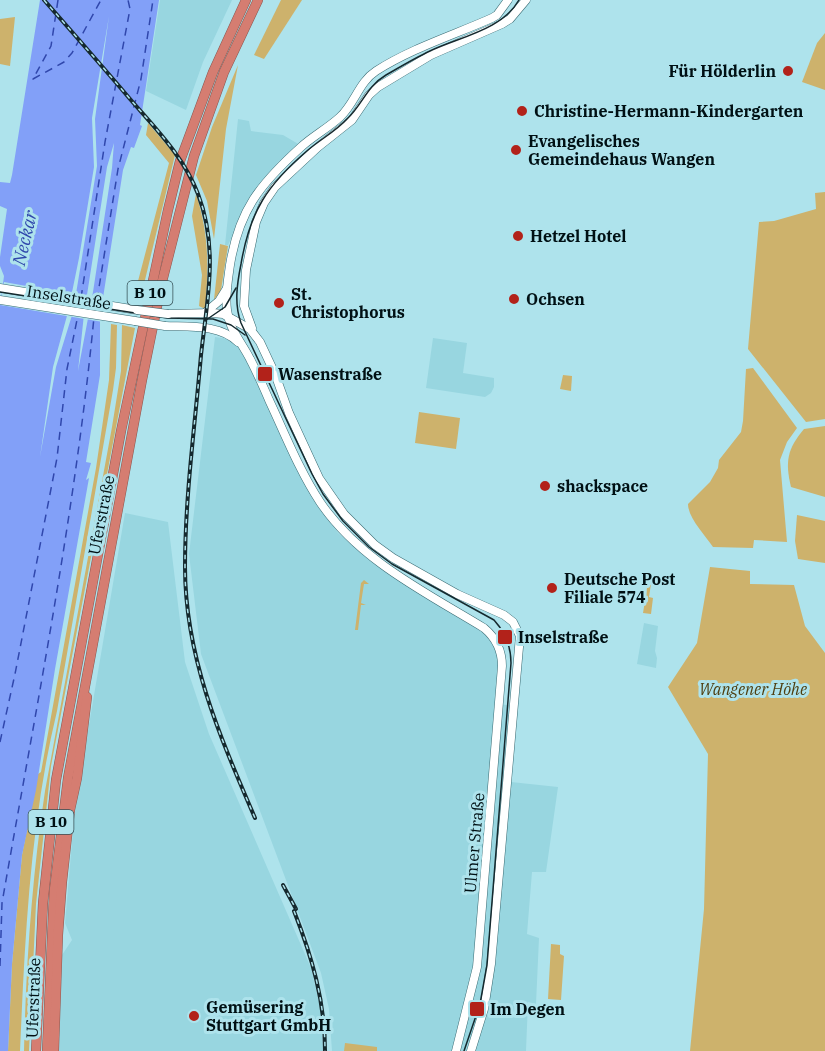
<svg xmlns="http://www.w3.org/2000/svg" width="825" height="1051" font-family="'IBM Plex Serif',serif">
<style>
.built{fill:#98d6e0}
.green{fill:#cdb26c}
.water{fill:#82a0f8;fill-rule:evenodd}
.pier{fill:#aee3ec}
.lines{fill:none;stroke-linecap:round;stroke-linejoin:round}
.ferry{stroke:#3047ac;stroke-width:1.5;stroke-dasharray:8 6;stroke-linecap:butt}
.secondary-casing{stroke:#386a72;stroke-width:9}
.highway-casing{stroke:#8a5750;stroke-width:10}
.secondary{stroke:#fff;stroke-width:8}
.highway{stroke:#d57d71;stroke-width:9}
.tram{stroke:#15292e;stroke-width:1.5}
.rail-casing{stroke:#15292e;stroke-width:4}
.rail{stroke:#aee3ec;stroke-width:1.5;stroke-dasharray:4.5;stroke-linecap:butt}
.secondary-bridge-casing{stroke:#386a72;stroke-width:9;stroke-linecap:butt}
.secondary-bridge{stroke:#fff;stroke-width:8}
.poi-dot{fill:#b2221a;stroke:#aee3ec;stroke-width:2}
.labels{text-anchor:middle;stroke-width:6;stroke-linejoin:round;paint-order:stroke}
.shield{fill:#aee3ec;stroke:#344f55;stroke-width:1.5}
.shield-label{font-size:15px;font-weight:bold;fill:#001014}
.poi-label{font-size:16px;font-weight:bold;fill:#001014;stroke:#aee3ec;text-anchor:start}
.street-label{font-size:16px;fill:#001014;stroke:#aee3ec}
.park-label{font-size:16px;font-style:italic;fill:#4f3f11;stroke:#aee3ec}
.water-label{font-size:18px;font-style:italic;fill:#3047ac;stroke:#aee3ec}
</style>
<rect width="100%" height="100%" fill="#aee3ec"/>
<g class="built">
<path d="M 160,0 L 232,0 L 203,62 L 186,110 L 146,91 Z"/>
<path d="M 238,119 L 249,121 L 251,131 L 283,135 L 300,145 L 278,162 L 252,195 L 228,245 L 225,245 Z"/>
<path d="M 215,337 L 229,339 L 239,347 L 247,361 L 316,503 L 338,533 L 369,560 L 479,629 L 489,639 L 495,649 L 499,661 L 496,704 L 518,706 L 511,782 L 558,787 L 546,872 L 532,872 L 527,934 L 539,938 L 536,1004 L 528,1002 L 526,1051 L 332,1051 L 329,1009 L 321,973 L 201,654 L 189,554 Z"/>
<path d="M 433,338 L 467,343 L 463,373 L 494,378 L 494,387 L 491,393 L 485,397 L 426,388 Z"/>
<path d="M 125,513 L 168,522 L 185,662 L 209,734 L 311,968 L 320,1007 L 323,1051 L 59,1051 L 62,955 L 72,940 L 65,923 L 75,807 Z"/>
<path d="M 644,623 L 658,626 L 655,651 L 657,658 L 656,668 L 637,664 Z"/>
</g>
<g class="green">
<path d="M 281,0 L 302,0 L 264,59 L 254,55 Z"/>
<path d="M 15,17 L 10,66 L 0,64 L 0,19 Z"/>
<path d="M 825,33 L 825,90 L 802,82 L 817,43 Z"/>
<path d="M 238,65 L 226,129 L 214,239 L 207,201 L 196,175 L 212,127 Z"/>
<path d="M 148,123 L 175,155 L 139,305 L 132,304 L 169,163 L 146,135 Z"/>
<path d="M 825,192 L 825,419 L 806,422 L 748,349 L 759,222 L 774,221 L 816,209 L 815,193 Z"/>
<path d="M 196,194 C 209,234 209,267 205,309 L 199,306 L 202,275 L 192,216 Z"/>
<path d="M 220,244 L 228,246 L 221,290 L 214,300 Z"/>
<path d="M 111,324 L 117,325 L 116,368 L 113,390 L 57,711 C 30,823 25,937 20,1051 L 8,1051 L 12,964 L 22,855 L 38,774 L 41,772 L 96,468 L 109,380 Z"/>
<path d="M 122,325 L 135,328 L 51,766 L 36,904 L 29,1051 L 24,1051 C 26,964 32,877 45,791 L 112,427 L 121,371 Z"/>
<path d="M 753,368 L 797,428 L 787,442 L 780,460 L 787,542 L 754,540 L 753,548 L 713,547 C 705,535 688,518 688,504 L 710,482 L 718,468 L 719,460 L 741,432 L 743,421 L 746,369 Z"/>
<path d="M 563,375 L 572,376 L 571,391 L 560,389 Z"/>
<path d="M 419,412 L 460,418 L 456,449 L 415,443 Z"/>
<path d="M 825,426 L 825,497 L 791,487 C 785,462 787,449 804,429 Z"/>
<path d="M 797,515 L 825,521 L 825,563 L 798,559 L 795,541 Z"/>
<path d="M 710,567 L 750,571 L 750,584 L 794,585 L 805,626 L 825,653 L 825,1051 L 690,1051 L 704,909 L 708,754 L 668,687 L 697,643 Z"/>
<path d="M 364,580 L 369,584 L 364,584 L 361,603 L 366,605 L 361,605 L 358,630 L 355,630 L 361,583 Z"/>
<path d="M 651,584 L 649,597 L 653,598 L 651,614 L 643,613 L 647,588 Z"/>
<path d="M 551,944 L 560,945 L 560,954 L 564,956 L 561,1000 L 548,999 Z"/>
<path d="M 345,1043 L 377,1047 L 377,1051 L 344,1051 Z"/>
</g>
<path class="water" d="M 40,0 L 159,0 L 140,125 L 142,126 L 134,148 L 131,147 L 123,170 L 100,317 L 100,375 L 86,462 L 91,463 L 86,480 L 89,478 L 55,669 L 36,790 L 22,855 L 12,964 L 8,1051 L 0,1051 L 0,306 L 4,276 L 0,266 L 0,257 L 7,209 L 0,206 L 0,182 L 10,183 L 12,175 ZM 109,16 L 95,119 L 97,166 L 73,312 L 56,367 L 40,457 L 53,367 L 68,312 L 79,258 L 94,167 L 92,118 ZM 114,143 L 112,168 L 93,292 L 78,371 L 84,314 L 107,167 Z"/>
<path class="pier" d="M 4,282 L 88,297 L 89,292 L 91,293 L 91,297 L 105,299 L 103,322 L 0,305 Z"/>
<g class="lines">
<g class="ferry">
<path d="M 58,0 L 51,46 L 33,79 L 64,62 L 72,53 L 101,0"/>
<path d="M 81,298 L 105,142 L 130,9 L 128,0"/>
<path d="M 97,300 L 118,169 L 141,79 L 153,0"/>
<path d="M 0,742 L 15,674 L 57,458 L 67,369 L 78,315"/>
<path d="M 0,966 L 2,903 C 36,708 75,514 94,317"/>
</g>
<g class="secondary-casing">
<g id="secondary">
<path d="M 0,288 L 137,310"/>
<path d="M 0,300 L 135,321"/>
<path d="M 206,312 L 219,301 L 227,288"/>
<path d="M 168,314 L 213,313 L 223,314 L 250,329 L 260,342 L 275,374 L 289,413 L 319,478 L 344,514 L 375,545 L 393,558 L 457,594 L 504,615 L 513,622 L 520,636 L 491,964 L 484,1009 L 471,1051"/>
<path d="M 165,326 C 190,327 219,324 238,342"/>
<path d="M 252,328 L 244,306 L 246,270 L 256,222 L 264,203 L 275,187 L 318,147 L 352,120 L 369,95 L 378,87 L 431,55 L 502,24 L 510,19 L 526,0"/>
<path d="M 456,1051 L 477,967 L 502,666 C 502,650 496,638 484,628 C 425,592 359,560 320,502 C 299,470 285,434 269,400 C 263,386 257,372 250,359 C 242,343 229,329 227,310 C 225,295 228,280 230,265 C 239,210 260,184 301,147 C 313,136 328,128 340,117 C 355,103 359,82 376,71 C 412,48 454,35 492,18 L 497,15 L 508,0"/>
</g>
</g>
<g class="highway-casing">
<g id="highway">
<path d="M 36,1051 L 43,903 L 56,780 L 121,431 L 168,210 L 180,161 L 213,72 L 246,0"/>
<path d="M 47,1051 L 54,892 L 68,778 L 142,380 L 162,282 L 194,156 L 224,72 L 258,0"/>
<path d="M 54,1051 L 58,935 L 62,882 L 70,810 L 77,778 L 87,697"/>
</g>
</g>
<use href="#secondary" class="secondary"/>
<use href="#highway" class="highway"/>
<g class="tram">
<path d="M 0,292 L 167,318 L 213,319 L 231,325 L 245,335"/>
<path d="M 206,320 L 225,307 L 236,288"/>
<path d="M 464,1051 L 480,1004 L 487,965 L 511,663 C 511,646 506,633 494,620 L 392,564 L 369,547 L 343,521 L 323,494 L 312,474 L 241,323 C 234,304 237,284 241,264 C 250,211 267,185 308,150 C 321,139 336,131 347,119 C 363,104 366,87 386,75 C 400,67 415,58 430,51 C 459,37 502,30 519,0"/>
</g>
<g class="rail-casing">
<g id="rail">
<path d="M 44,0 C 73,33 102,66 130,99 C 156,129 184,157 198,194 C 219,249 207,300 201,355 C 195,425 185,497 185,567 C 185,657 220,737 255,818"/>
<path d="M 283,885 L 296,909"/>
<path d="M 294,911 C 312,957 325,1001 325,1051"/>
</g>
</g>
<use href="#rail" class="rail"/>
<g class="secondary-bridge-casing">
<g id="secondary-bridge">
<path d="M 137,310 L 168,314"/>
<path d="M 135,321 L 165,326"/>
</g>
</g>
<use href="#secondary-bridge" class="secondary-bridge"/>
</g>
<g class="poi-dot">
<circle cx="788" cy="71" r="6"/>
<circle cx="522" cy="111" r="6"/>
<circle cx="516" cy="150" r="6"/>
<circle cx="518" cy="236" r="6"/>
<circle cx="514" cy="299" r="6"/>
<circle cx="279" cy="303" r="6"/>
<rect x="257" y="366" width="16" height="16" rx="3"/>
<circle cx="545" cy="486" r="6"/>
<circle cx="552" cy="588" r="6"/>
<rect x="497" y="629" width="16" height="16" rx="3"/>
<rect x="469" y="1001" width="16" height="16" rx="3"/>
<circle cx="194" cy="1016" r="6"/>
</g>
<g class="labels">
<g class="shield">
<rect x="127.5" y="281" width="45" height="24" rx="4.5"/>
<rect x="28.5" y="810" width="45" height="24" rx="4.5"/>
</g>
<g class="shield-label">
<text x="150" y="298">B 10</text>
<text x="51" y="827">B 10</text>
</g>
<g class="poi-label">
<text x="776" y="77" text-anchor="end">Für Hölderlin</text>
<text x="534" y="117">Christine-Hermann-Kindergarten</text>
<text x="528" y="147">Evangelisches<tspan x="528" dy="18">Gemeindehaus Wangen</tspan></text>
<text x="530" y="242">Hetzel Hotel</text>
<text x="291" y="300">St.<tspan x="291" dy="18">Christophorus</tspan></text>
<text x="526" y="305">Ochsen</text>
<text x="278" y="380">Wasenstraße</text>
<text x="557" y="492">shackspace</text>
<text x="564" y="585">Deutsche Post<tspan x="564" dy="18">Filiale 574</tspan></text>
<text x="518" y="643">Inselstraße</text>
<text x="206" y="1013">Gemüsering<tspan x="206" dy="18">Stuttgart GmbH</tspan></text>
<text x="490" y="1015">Im Degen</text>
</g>
<g class="street-label">
<text transform="translate(69 297) rotate(9)" y="6">Inselstraße</text>
<text transform="translate(101 515) rotate(-79)" y="6">Uferstraße</text>
<text transform="translate(474 843) rotate(-85)" y="6">Ulmer Straße</text>
<text transform="translate(33 998) rotate(-88)" y="6">Uferstraße</text>
</g>
<g class="park-label">
<text x="753" y="695">Wangener Höhe</text>
</g>
<g class="water-label">
<text transform="translate(25 238) rotate(-77)" y="6">Neckar</text>
</g>
</g>
</svg>
